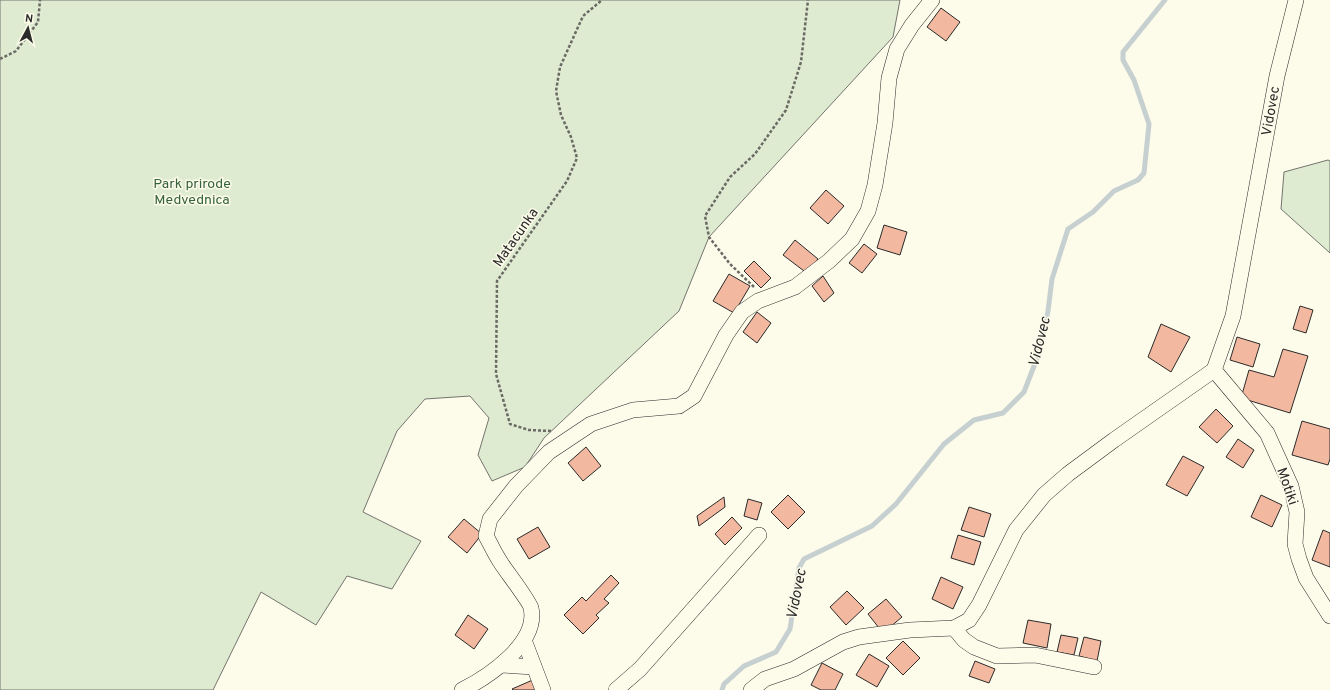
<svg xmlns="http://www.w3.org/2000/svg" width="1330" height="690" font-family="Overpass,sans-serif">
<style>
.green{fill:#deebd1;stroke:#74746e}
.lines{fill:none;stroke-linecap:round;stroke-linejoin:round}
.stream{stroke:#c7d0d0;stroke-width:5}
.building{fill:#f2b8a0;stroke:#2b2b2b}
.street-casing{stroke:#2b2b2b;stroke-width:16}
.path{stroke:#6a6964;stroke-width:2.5;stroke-dasharray:3 2;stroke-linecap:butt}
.street{stroke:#fdfbea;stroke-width:15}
.labels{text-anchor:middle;stroke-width:3;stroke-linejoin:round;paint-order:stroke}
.street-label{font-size:14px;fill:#2b2b2b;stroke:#fdfbea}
.park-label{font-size:14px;fill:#34623c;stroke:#fdfbea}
.water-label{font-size:15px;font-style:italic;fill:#2b2b2b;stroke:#fdfbea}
</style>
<rect width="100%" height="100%" fill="#fdfbea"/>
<g class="green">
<path d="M 0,0 L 900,0 L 893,37 L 709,237 L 679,311 L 544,438 L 525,467 L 492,481 L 478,455 L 489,418 L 470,396 L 425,399 L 397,431 L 363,512 L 421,541 L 392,589 L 347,576 L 316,625 L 261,592 L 213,690 L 0,690 Z"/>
<path d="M 1328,160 L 1330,161 L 1330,253 L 1281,209 L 1284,172 Z"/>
</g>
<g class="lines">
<path class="stream" d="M 722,690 L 724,684 L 744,666 L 776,652 L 790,629 L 799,568 L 804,559 L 872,526 L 896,504 L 944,444 L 974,420 L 1003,413 L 1024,392 L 1039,353 L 1048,311 L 1052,279 L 1068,229 L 1093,212 L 1114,191 L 1138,180 L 1144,173 L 1149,124 L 1134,80 L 1123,60 L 1123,52 L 1165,0"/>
</g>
<g class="building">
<path d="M 941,8 L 960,22 L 946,41 L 927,27 Z"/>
<path d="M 826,190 L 844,206 L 828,224 L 810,208 Z"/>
<path d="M 884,225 L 907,232 L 900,255 L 877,248 Z"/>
<path d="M 795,240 L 818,259 L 808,274 L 783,255 Z"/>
<path d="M 864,244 L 877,254 L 862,273 L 849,263 Z"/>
<path d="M 754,261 L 771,278 L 761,288 L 744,271 Z"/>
<path d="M 729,274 L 750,286 L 734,313 L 713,301 Z"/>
<path d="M 823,276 L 834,293 L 824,302 L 812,286 Z"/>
<path d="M 1300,306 L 1313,310 L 1306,333 L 1293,329 Z"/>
<path d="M 757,312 L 771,323 L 757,343 L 743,332 Z"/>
<path d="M 1161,324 L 1190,337 L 1171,372 L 1148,357 Z"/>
<path d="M 1237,337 L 1260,344 L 1253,367 L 1230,360 Z"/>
<path d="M 1283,349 L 1308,356 L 1290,413 L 1241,398 L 1249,370 L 1274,377 Z"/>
<path d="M 1216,409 L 1233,426 L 1217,443 L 1199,427 Z"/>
<path d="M 1302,421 L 1330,429 L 1330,459 L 1328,465 L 1292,455 Z"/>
<path d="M 1238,439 L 1254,450 L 1243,468 L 1226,457 Z"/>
<path d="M 586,447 L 601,466 L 583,481 L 568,463 Z"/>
<path d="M 1183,456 L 1204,467 L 1187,496 L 1166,485 Z"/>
<path d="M 788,495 L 805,512 L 788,529 L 771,512 Z"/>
<path d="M 1261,495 L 1282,505 L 1272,527 L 1251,517 Z"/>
<path d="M 724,497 L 725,507 L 699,526 L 697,516 Z"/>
<path d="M 748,499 L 762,503 L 757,520 L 744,516 Z"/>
<path d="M 969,507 L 991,514 L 984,537 L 961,530 Z"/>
<path d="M 732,517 L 742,528 L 725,545 L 715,534 Z"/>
<path d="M 464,519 L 482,534 L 467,553 L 448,537 Z"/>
<path d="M 538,527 L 550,547 L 529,559 L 517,539 Z"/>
<path d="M 1323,530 L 1330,533 L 1330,567 L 1312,560 Z"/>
<path d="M 958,535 L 981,542 L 974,565 L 951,558 Z"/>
<path d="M 611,575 L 619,583 L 604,599 L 609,603 L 596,615 L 599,618 L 583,634 L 564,615 L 582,597 L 586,601 Z"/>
<path d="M 941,577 L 963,587 L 953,609 L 932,599 Z"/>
<path d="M 847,591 L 864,608 L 846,625 L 830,607 Z"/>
<path d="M 886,599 L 902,617 L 883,633 L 868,614 Z"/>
<path d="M 468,615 L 488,629 L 474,649 L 455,635 Z"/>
<path d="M 1028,620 L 1051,624 L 1047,648 L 1023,643 Z"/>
<path d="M 1061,635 L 1078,638 L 1074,655 L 1057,652 Z"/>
<path d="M 1084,637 L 1101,641 L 1097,661 L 1079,656 Z"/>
<path d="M 903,641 L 920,658 L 903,675 L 886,658 Z"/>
<path d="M 869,654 L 889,666 L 877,687 L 856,675 Z"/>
<path d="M 975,661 L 995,669 L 989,683 L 969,676 Z"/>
<path d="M 822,663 L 843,674 L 835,690 L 821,690 L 811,685 Z"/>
<path d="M 535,679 L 539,690 L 513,690 L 512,689 Z"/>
</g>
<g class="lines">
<g class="street-casing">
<g id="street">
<path d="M 1214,370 L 1267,433 L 1291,486 L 1297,512 L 1295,544 L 1299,559 L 1306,578 L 1330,616"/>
<path d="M 954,628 L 964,640 L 974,647 L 997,656 L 1035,655 L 1094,667"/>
<path d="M 524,640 L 543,690"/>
<path d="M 502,665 L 534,667"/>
<path d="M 462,690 C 488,677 539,643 531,608 C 530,602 506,571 501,563 C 495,554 491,545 486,536 L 490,519 L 516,486 L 549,452 L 591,424 L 633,410 L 679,406 L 694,396 L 726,335 L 742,312 L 758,301 L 795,287 L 829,261 L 852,239 L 868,211 L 875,185 L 885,123 L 889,78 L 897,49 L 912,25 L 932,0"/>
<path d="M 616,690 L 640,669 L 759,535"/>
<path d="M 751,690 L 765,679 L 794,669 L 843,642 L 859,637 L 910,630 L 954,628 L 969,620 L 979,605 L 1016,530 L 1044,495 L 1068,474 L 1114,440 L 1214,370 L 1233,316 L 1277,76 L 1296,0"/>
</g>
</g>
<g class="path">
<path d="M 0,59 L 16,51 L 38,22 L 40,0"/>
<path d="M 754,287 L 730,264 L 709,237 L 705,216 L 730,177 L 755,154 L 786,110 L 801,62 L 808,0"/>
<path d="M 551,431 L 529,430 L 510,424 L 496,374 L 497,281 L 567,181 L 577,158 L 571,137 L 561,115 L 556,91 L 560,67 L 583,16 L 602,0"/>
</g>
<use href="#street" class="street"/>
</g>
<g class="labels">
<g class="street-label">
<text transform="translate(1270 111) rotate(-80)" y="5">Vidovec</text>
<text transform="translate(515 237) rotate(-55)" y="5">Matacunka</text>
<text transform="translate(1288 486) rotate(71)" y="5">Motiki</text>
</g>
<g class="park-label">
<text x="192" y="188">Park prirode<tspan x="192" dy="16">Medvednica</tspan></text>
</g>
<g class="water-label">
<text transform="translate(1039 342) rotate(-76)" y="5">Vidovec</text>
<text transform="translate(796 594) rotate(-79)" y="5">Vidovec</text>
</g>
</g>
<g transform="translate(28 28) rotate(7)" stroke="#fdfbea" stroke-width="3" paint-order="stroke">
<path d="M0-3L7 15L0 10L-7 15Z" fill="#2b2b2b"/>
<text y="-6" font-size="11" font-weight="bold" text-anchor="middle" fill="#2b2b2b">N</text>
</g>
</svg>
